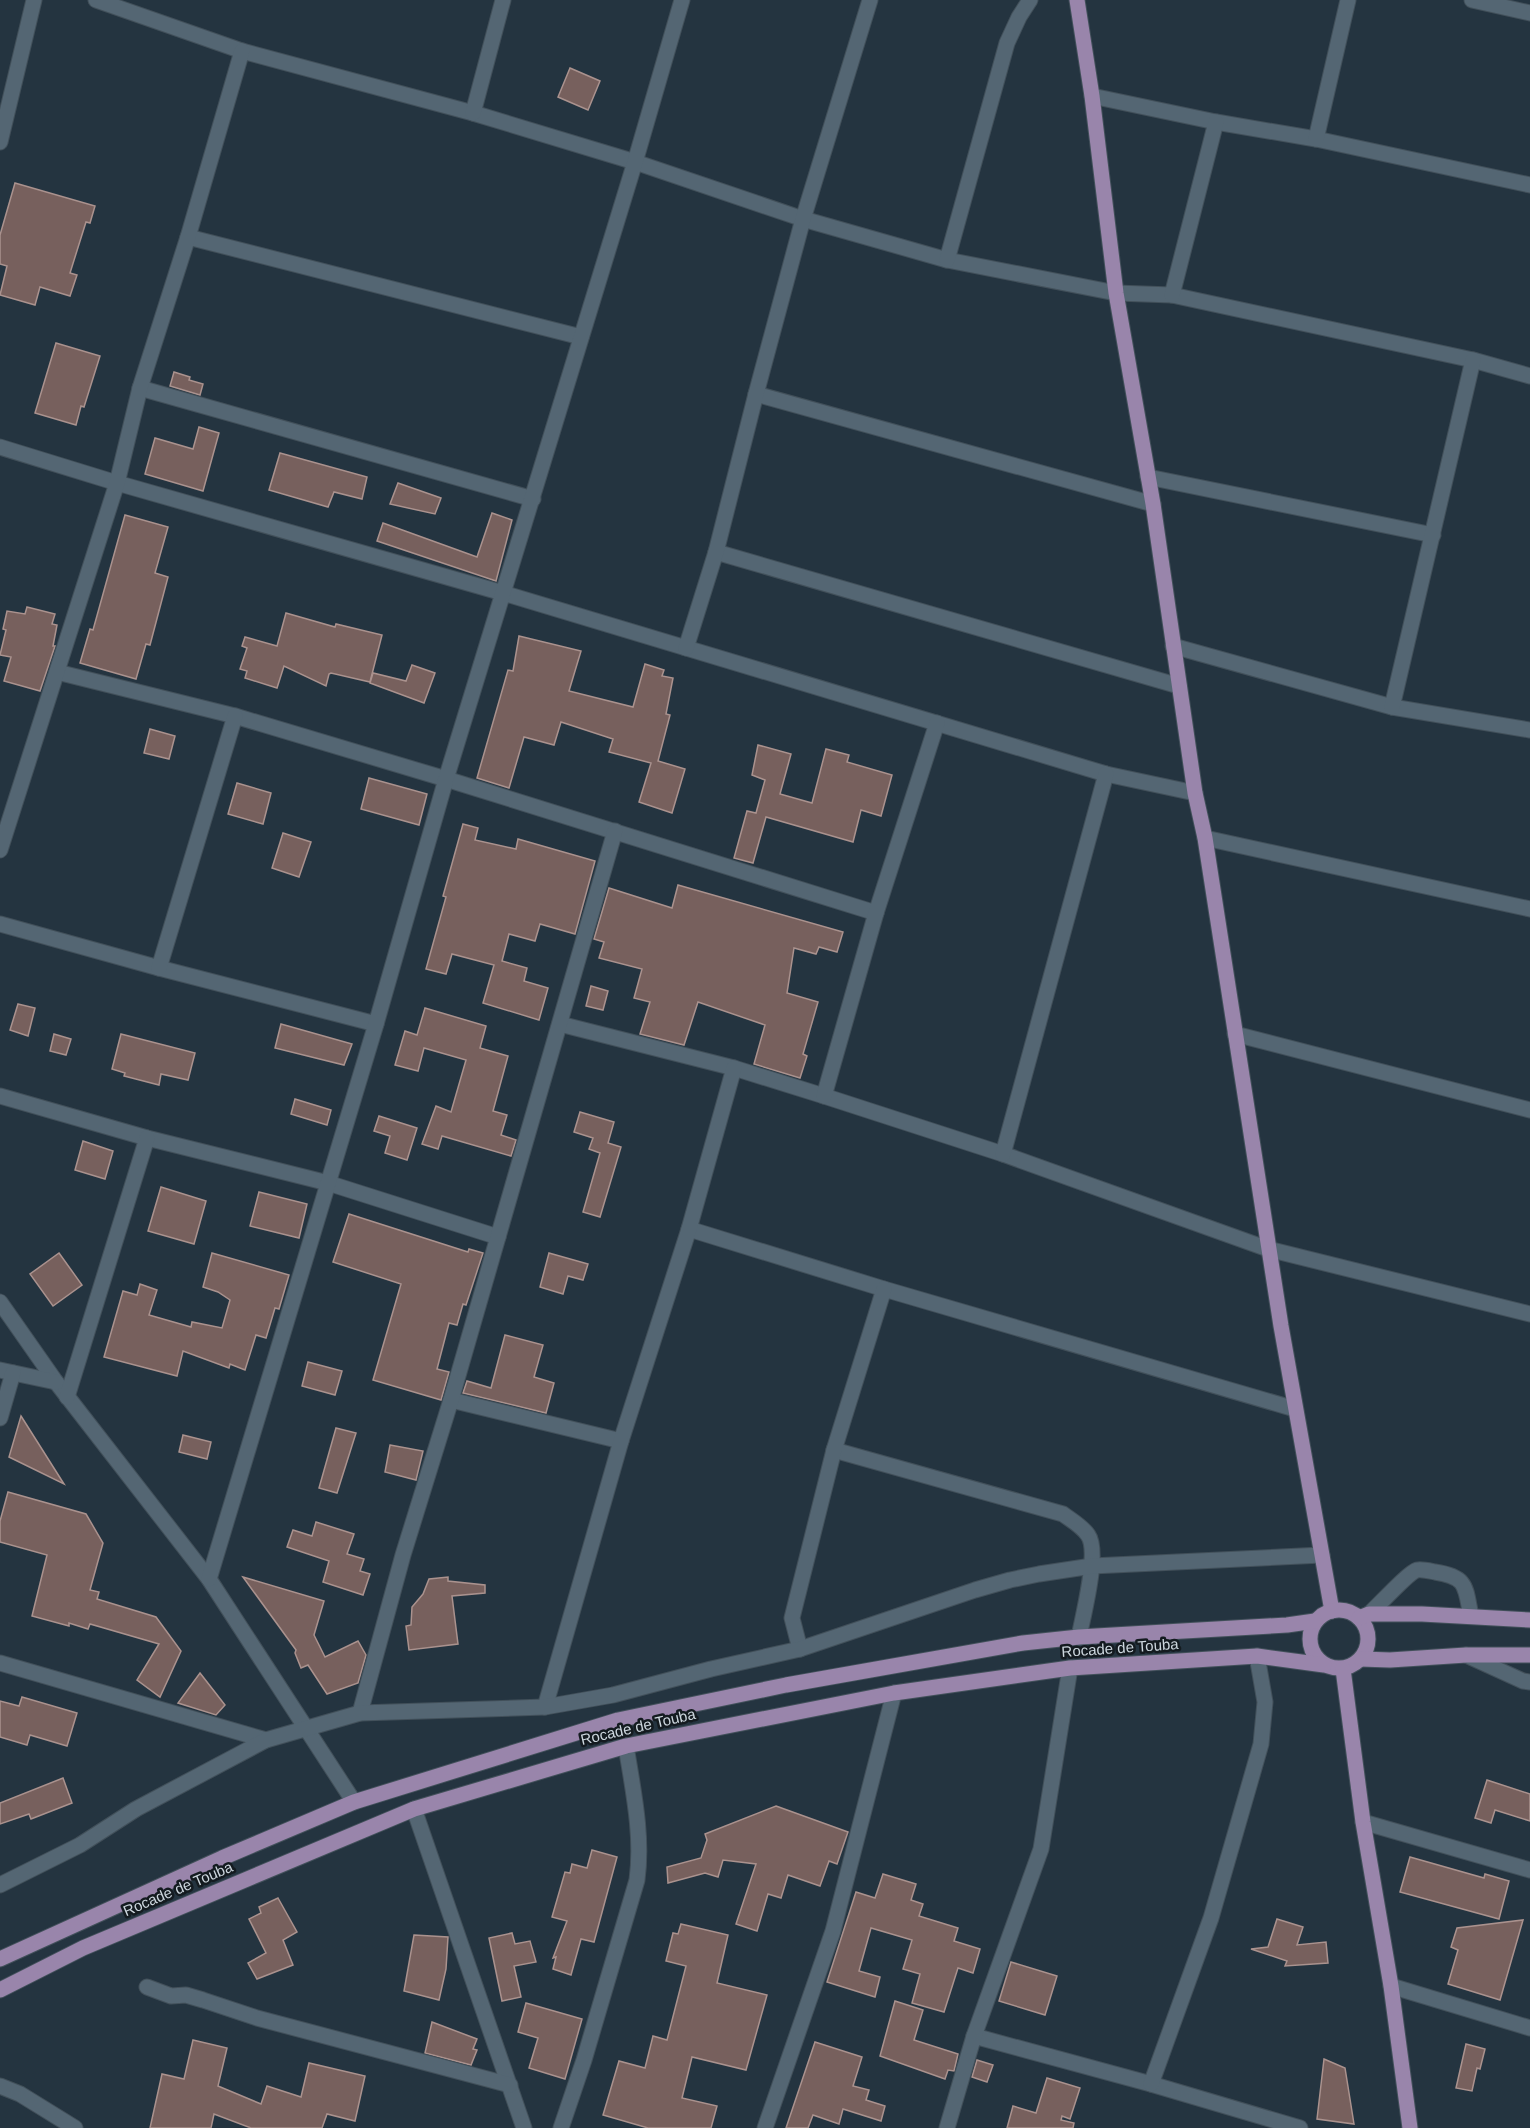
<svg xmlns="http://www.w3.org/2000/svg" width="1530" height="2128" font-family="Arial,sans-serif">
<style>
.building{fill:#77605d;stroke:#aa928e;stroke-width:1.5}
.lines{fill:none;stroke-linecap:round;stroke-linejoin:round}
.minor-casing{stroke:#42505a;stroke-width:17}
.major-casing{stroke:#42505a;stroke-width:17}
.minor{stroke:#546673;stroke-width:15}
.major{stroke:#9985ab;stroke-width:15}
.labels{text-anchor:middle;stroke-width:5;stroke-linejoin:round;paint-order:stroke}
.street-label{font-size:15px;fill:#cdd7de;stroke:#141b20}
</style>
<rect width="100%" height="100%" fill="#243440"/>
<g class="building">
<path d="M 570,68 L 600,81 L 588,110 L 558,97 Z"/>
<path d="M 15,183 L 95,206 L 90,223 L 86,222 L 70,273 L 77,275 L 70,296 L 40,287 L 35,305 L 0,295 L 7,266 L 0,264 L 0,235 Z"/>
<path d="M 56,343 L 100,356 L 84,407 L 81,406 L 76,425 L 35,413 Z"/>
<path d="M 174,372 L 190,377 L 189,380 L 203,384 L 200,395 L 170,386 Z"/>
<path d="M 199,427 L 219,433 L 203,491 L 145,474 L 155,438 L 193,449 Z"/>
<path d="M 280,453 L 367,477 L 362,499 L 334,492 L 328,507 L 269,490 Z"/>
<path d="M 398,483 L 441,498 L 435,514 L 390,504 Z"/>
<path d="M 492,513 L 512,520 L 496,581 L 377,541 L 383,523 L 477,557 Z"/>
<path d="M 125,515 L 168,527 L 155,573 L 168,577 L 150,645 L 146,644 L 136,679 L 80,663 L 90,629 L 93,630 Z"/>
<path d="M 27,607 L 55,614 L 52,624 L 57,625 L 53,646 L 55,646 L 40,691 L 4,681 L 11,657 L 0,655 L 6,630 L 3,629 L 7,611 L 25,614 Z"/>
<path d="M 286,613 L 335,627 L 336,624 L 382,635 L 370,682 L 331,673 L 329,674 L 326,686 L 284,666 L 277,688 L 245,678 L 247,671 L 240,669 L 247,648 L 242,646 L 245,637 L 277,646 Z"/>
<path d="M 519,636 L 581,651 L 569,691 L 633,707 L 645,664 L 664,670 L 662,676 L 673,678 L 666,714 L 670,715 L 658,761 L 685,769 L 672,813 L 639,802 L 651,763 L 609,752 L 613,739 L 561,722 L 554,745 L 524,737 L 509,788 L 477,778 L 508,670 L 513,671 Z"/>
<path d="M 412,665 L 435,673 L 424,703 L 370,683 L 373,673 L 406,681 Z"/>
<path d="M 150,729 L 175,736 L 169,759 L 144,753 Z"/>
<path d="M 758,745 L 791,754 L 780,794 L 812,803 L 826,749 L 849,755 L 847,762 L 892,775 L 881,816 L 861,810 L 853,842 L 766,817 L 753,863 L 734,858 L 747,811 L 756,813 L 765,780 L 752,775 Z"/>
<path d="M 369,778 L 427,794 L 419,825 L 361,809 Z"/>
<path d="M 237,783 L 271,793 L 263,824 L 228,814 Z"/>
<path d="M 463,824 L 478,828 L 475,840 L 516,849 L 518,839 L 595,861 L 575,934 L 540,924 L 535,941 L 509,934 L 502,961 L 527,968 L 524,981 L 548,988 L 539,1020 L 483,1003 L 494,965 L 452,954 L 446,974 L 426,969 L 446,897 L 443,896 Z"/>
<path d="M 283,833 L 311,842 L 299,877 L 272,868 Z"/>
<path d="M 678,885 L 843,932 L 837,952 L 819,947 L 816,954 L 794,948 L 787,993 L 818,1002 L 803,1054 L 807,1056 L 800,1078 L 754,1064 L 765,1025 L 698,1002 L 684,1045 L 640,1034 L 650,1002 L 634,998 L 642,969 L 599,958 L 604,942 L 594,939 L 609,888 L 672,908 Z"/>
<path d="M 591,986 L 608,991 L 603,1010 L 586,1006 Z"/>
<path d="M 18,1004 L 35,1008 L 28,1036 L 10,1030 Z"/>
<path d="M 425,1008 L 486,1026 L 480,1048 L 508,1056 L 493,1111 L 507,1115 L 501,1135 L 516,1140 L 511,1156 L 442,1136 L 438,1149 L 422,1144 L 436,1106 L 451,1112 L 466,1060 L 424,1048 L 418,1071 L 395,1065 L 405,1031 L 417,1035 Z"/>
<path d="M 281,1024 L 352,1044 L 344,1065 L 275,1048 Z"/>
<path d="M 54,1034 L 71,1039 L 66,1055 L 50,1051 Z"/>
<path d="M 121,1034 L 195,1053 L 188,1080 L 161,1074 L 159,1085 L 124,1076 L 125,1073 L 112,1069 Z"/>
<path d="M 295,1099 L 331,1110 L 327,1125 L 291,1114 Z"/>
<path d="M 580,1112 L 614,1122 L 608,1143 L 621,1147 L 600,1217 L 583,1212 L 600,1153 L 589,1149 L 593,1138 L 574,1132 Z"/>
<path d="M 379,1116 L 417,1128 L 407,1160 L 385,1153 L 390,1136 L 374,1131 Z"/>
<path d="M 83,1141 L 113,1151 L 105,1179 L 75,1170 Z"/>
<path d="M 161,1187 L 206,1201 L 194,1244 L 148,1231 Z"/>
<path d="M 259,1192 L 307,1204 L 299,1238 L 250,1226 Z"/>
<path d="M 349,1214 L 468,1252 L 469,1249 L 483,1253 L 466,1305 L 463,1304 L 457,1325 L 449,1323 L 437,1369 L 449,1372 L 441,1400 L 373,1380 L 401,1284 L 333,1262 Z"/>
<path d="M 59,1253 L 82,1285 L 53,1306 L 30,1274 Z"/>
<path d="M 212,1253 L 289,1275 L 279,1309 L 275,1308 L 266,1338 L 256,1335 L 245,1370 L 230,1364 L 229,1368 L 183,1351 L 177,1376 L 104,1357 L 123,1291 L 137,1295 L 140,1284 L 157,1290 L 149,1315 L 191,1327 L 192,1322 L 222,1328 L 230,1300 L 218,1292 L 203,1287 Z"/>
<path d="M 549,1253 L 588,1264 L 583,1280 L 568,1276 L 563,1294 L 540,1287 Z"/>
<path d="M 505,1335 L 543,1345 L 534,1377 L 554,1383 L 546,1413 L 463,1393 L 467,1381 L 491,1388 Z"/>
<path d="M 308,1362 L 342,1371 L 335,1395 L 302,1386 Z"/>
<path d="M 21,1416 L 64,1484 L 9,1457 Z"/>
<path d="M 336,1428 L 356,1433 L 337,1493 L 319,1488 Z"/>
<path d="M 183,1435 L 211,1442 L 207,1459 L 179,1452 Z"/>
<path d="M 390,1445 L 423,1451 L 416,1480 L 385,1472 Z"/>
<path d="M 8,1492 L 86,1514 L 103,1543 L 90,1590 L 99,1592 L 97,1599 L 156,1617 L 181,1651 L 160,1697 L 137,1680 L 159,1644 L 90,1624 L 88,1629 L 69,1623 L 69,1626 L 32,1616 L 47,1555 L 0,1542 L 0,1521 Z"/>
<path d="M 316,1522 L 354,1534 L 347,1554 L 364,1559 L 360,1571 L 370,1574 L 363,1595 L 323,1582 L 329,1561 L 287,1547 L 293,1530 L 312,1536 Z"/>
<path d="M 243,1577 L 324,1601 L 314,1635 L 325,1657 L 358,1641 L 366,1655 L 358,1683 L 327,1694 L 308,1665 L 301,1668 L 295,1653 L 296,1650 Z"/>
<path d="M 448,1577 L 448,1581 L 485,1585 L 485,1593 L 452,1596 L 458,1644 L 409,1650 L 406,1626 L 411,1625 L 412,1607 L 423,1594 L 429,1579 Z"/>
<path d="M 200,1673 L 225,1705 L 216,1715 L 178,1703 Z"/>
<path d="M 22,1697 L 77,1713 L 67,1746 L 30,1735 L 27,1745 L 0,1737 L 0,1701 L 19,1706 Z"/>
<path d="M 63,1778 L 72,1803 L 31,1819 L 29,1814 L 0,1824 L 0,1803 Z"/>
<path d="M 1487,1780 L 1530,1794 L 1530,1821 L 1495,1810 L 1491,1823 L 1475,1818 Z"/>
<path d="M 776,1806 L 848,1832 L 837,1864 L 829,1861 L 820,1886 L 788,1875 L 781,1898 L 768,1894 L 757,1931 L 736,1924 L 756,1864 L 723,1860 L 718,1877 L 705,1873 L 668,1883 L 667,1867 L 701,1858 L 707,1840 L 705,1834 Z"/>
<path d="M 592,1850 L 617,1857 L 594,1942 L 581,1939 L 571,1975 L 553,1969 L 556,1957 L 553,1958 L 567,1921 L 552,1917 L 565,1872 L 570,1873 L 572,1864 L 587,1868 Z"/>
<path d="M 1410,1857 L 1484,1878 L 1485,1874 L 1509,1881 L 1499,1919 L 1400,1892 Z"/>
<path d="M 883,1874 L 916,1884 L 911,1900 L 923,1904 L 919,1916 L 958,1928 L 954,1941 L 980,1949 L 973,1973 L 958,1968 L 944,2012 L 912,2003 L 920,1974 L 903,1969 L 912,1940 L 871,1928 L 859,1971 L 880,1977 L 875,1997 L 827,1982 L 856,1892 L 875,1898 Z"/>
<path d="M 278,1898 L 297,1932 L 283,1940 L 293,1965 L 257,1979 L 248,1963 L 266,1953 L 249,1919 L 261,1913 L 259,1907 Z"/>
<path d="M 1277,1919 L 1303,1927 L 1297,1945 L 1326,1942 L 1328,1963 L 1285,1966 L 1287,1961 L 1251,1949 L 1268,1947 Z"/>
<path d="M 1523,1920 L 1500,2000 L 1448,1984 L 1458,1950 L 1451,1947 L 1457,1928 Z"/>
<path d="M 681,1924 L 728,1935 L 717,1983 L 767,1995 L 746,2070 L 692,2057 L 682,2098 L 717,2106 L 711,2128 L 648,2128 L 603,2115 L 619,2061 L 645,2068 L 653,2036 L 667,2040 L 686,1966 L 666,1961 L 673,1933 L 678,1934 Z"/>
<path d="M 512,1933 L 515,1944 L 530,1941 L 536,1962 L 514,1966 L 521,1997 L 502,2001 L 489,1938 Z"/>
<path d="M 414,1935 L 448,1937 L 446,1969 L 439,2000 L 404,1991 Z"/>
<path d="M 1011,1962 L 1057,1976 L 1045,2015 L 999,2001 Z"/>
<path d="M 895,2001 L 923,2010 L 914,2040 L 958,2054 L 954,2071 L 948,2070 L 945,2079 L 880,2056 Z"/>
<path d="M 526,2003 L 582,2019 L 565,2079 L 529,2068 L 538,2038 L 518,2032 Z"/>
<path d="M 432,2022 L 477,2039 L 473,2049 L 477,2050 L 471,2065 L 425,2053 Z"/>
<path d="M 193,2040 L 227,2048 L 218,2086 L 261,2104 L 267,2086 L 301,2097 L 309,2063 L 365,2076 L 355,2121 L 327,2114 L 322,2128 L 251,2128 L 214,2114 L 211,2128 L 150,2128 L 162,2074 L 184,2079 Z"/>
<path d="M 815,2042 L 862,2057 L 853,2086 L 869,2090 L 866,2100 L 885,2106 L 881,2121 L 843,2109 L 839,2124 L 813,2115 L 808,2128 L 786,2128 Z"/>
<path d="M 1466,2044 L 1485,2049 L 1480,2069 L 1477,2068 L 1472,2091 L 1456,2088 Z"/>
<path d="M 1324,2059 L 1345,2068 L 1354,2124 L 1317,2119 Z"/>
<path d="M 977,2060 L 993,2065 L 987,2082 L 972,2077 Z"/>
<path d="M 1047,2078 L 1080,2088 L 1070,2119 L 1062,2116 L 1061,2120 L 1074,2123 L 1073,2128 L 1007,2128 L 1013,2106 L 1036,2113 Z"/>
</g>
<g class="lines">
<g class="minor-casing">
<g id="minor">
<path d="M 96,0 L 242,51 L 473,113 L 635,162 L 803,219 L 947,260 L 1116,293 L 1172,295 L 1473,360 L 1530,376"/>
<path d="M 1472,0 L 1530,13"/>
<path d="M 1092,96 L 1216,122 L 1316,139 L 1530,185"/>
<path d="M 473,113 L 503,0"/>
<path d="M 1316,139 L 1348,0"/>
<path d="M 0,142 L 34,0"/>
<path d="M 188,237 L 581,337"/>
<path d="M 947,260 L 1007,43 L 1019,17 L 1030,0"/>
<path d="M 1172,295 L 1216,122"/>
<path d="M 140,388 L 533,499"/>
<path d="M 756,394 L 1153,504"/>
<path d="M 0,447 L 117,483 L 503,593 L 1106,774 L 1195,793"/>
<path d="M 1148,477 L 1433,535"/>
<path d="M 716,552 L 1179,686"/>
<path d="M 1173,646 L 1392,707 L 1530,730"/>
<path d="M 686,648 L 716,552 L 756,394 L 803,219 L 870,0"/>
<path d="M 57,672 L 235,716 L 446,779 L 876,913"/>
<path d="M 1392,707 L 1473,360"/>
<path d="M 1205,838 L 1530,909"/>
<path d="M 0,850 L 117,483 L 140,388 L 188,237 L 242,51"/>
<path d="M 0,924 L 159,968 L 376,1024"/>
<path d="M 159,968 L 235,716"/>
<path d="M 560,1024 L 734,1068 L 824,1096 L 1003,1154 L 1268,1249 L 1530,1314"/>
<path d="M 1235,1034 L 1530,1110"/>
<path d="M 0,1096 L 147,1138 L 328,1183 L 498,1237"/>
<path d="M 824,1096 L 876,913 L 937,723"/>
<path d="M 1003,1154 L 1106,774"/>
<path d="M 689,1229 L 884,1289 L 1295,1409"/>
<path d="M 0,1302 L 56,1382 L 209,1579 L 354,1802"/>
<path d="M 0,1370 L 56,1382"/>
<path d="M 67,1397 L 147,1138"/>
<path d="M 451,1400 L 621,1441"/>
<path d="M 0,1418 L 13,1373"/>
<path d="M 834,1450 L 1063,1514 C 1071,1520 1082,1526 1088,1535 C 1100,1552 1083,1615 1079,1637"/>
<path d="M 209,1579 L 376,1024 L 446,779 L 635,162 L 682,0"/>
<path d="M 1369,1614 C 1377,1607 1409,1572 1417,1570 C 1422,1569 1430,1571 1435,1572 C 1468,1577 1465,1587 1471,1616"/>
<path d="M 800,1649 L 792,1618 L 834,1450 L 884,1289"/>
<path d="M 1466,1655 L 1523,1681 L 1530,1682"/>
<path d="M 0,1663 L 266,1740"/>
<path d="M 545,1707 L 621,1441 L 689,1229 L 734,1068"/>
<path d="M 360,1713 L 403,1555 L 451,1400 L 615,831"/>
<path d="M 414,1809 L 524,2128"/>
<path d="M 1363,1822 L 1530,1870"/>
<path d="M 0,1885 L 80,1845 L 136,1809 L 266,1740 L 360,1713 L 545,1707 L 613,1695 L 711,1669 L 800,1649 L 975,1590 L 1010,1580 L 1039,1574 L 1092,1566 L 1322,1555"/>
<path d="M 1391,1986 L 1530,2028"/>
<path d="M 147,1987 L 171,1996 L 186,1995 L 203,2000 L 257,2018 L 510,2085"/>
<path d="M 974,2036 L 1151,2084 L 1300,2128"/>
<path d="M 1151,2084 L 1211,1918 L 1261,1744 L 1265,1702 L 1257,1656"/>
<path d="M 0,2086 L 20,2094 L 75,2128"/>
<path d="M 561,2128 L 584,2060 L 637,1880 C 643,1835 633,1790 626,1746"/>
<path d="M 765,2128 L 833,1931 L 894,1693"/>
<path d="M 947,2128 L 974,2036 L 1041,1849 L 1070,1668"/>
</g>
</g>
<g class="major-casing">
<g id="major">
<path d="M 1077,0 L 1092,96 L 1116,293 L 1153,504 L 1195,793 L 1205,838 L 1281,1326 L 1332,1611"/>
<circle cx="1339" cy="1639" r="29"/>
<path d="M 1359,1618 L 1369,1614 L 1422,1614 L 1530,1620"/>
<path d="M 1361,1659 L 1390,1660 L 1466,1655 L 1530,1655"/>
<path d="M 1343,1669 L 1363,1822 L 1391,1986 L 1410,2128"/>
<path d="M 0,1959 L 222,1858 L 354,1802 L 618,1720 L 786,1685 L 1023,1643 L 1079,1637 L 1287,1625 L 1315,1621"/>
<path d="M 0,1990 L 83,1948 L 414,1809 L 626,1746 L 894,1693 L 1070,1668 L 1257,1656 L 1324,1665"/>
</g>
</g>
<use href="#minor" class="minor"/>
<use href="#major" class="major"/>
</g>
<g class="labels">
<g class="street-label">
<text transform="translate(1120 1648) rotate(-4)" y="5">Rocade de Touba</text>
<text transform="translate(638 1727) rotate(-13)" y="5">Rocade de Touba</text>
<text transform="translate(178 1889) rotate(-23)" y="5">Rocade de Touba</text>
</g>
</g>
</svg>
